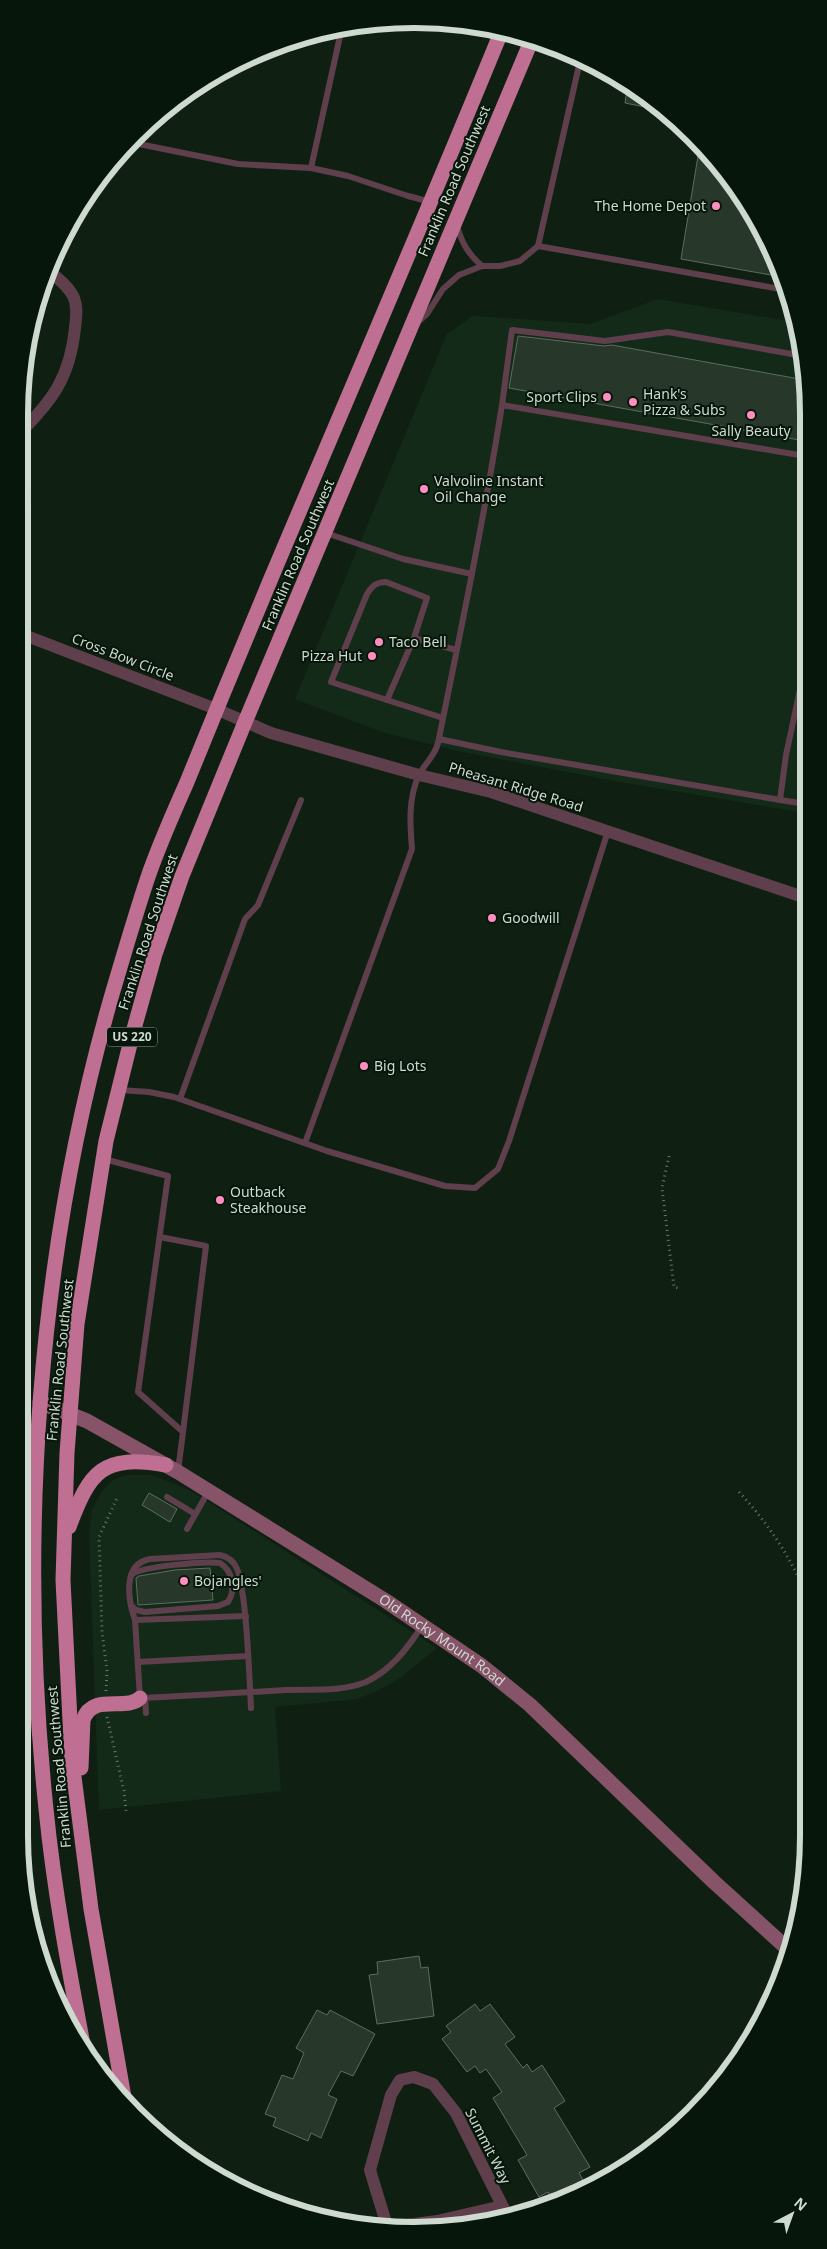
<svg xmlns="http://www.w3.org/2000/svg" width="827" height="2249" font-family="'Noto Sans',sans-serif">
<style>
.built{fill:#142a19}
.building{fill:#27382a;stroke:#5b6d5e}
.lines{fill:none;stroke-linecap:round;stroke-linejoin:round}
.path{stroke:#68776b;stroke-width:3;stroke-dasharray:1 4;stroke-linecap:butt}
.lane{stroke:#603f4d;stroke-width:6}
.street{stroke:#603f4d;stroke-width:12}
.secondary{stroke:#865368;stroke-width:15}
.highway{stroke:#bf6f91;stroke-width:15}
.poi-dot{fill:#fd8ebf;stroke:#07160a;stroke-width:2}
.labels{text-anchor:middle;stroke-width:4;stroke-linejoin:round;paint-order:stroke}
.shield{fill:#07160a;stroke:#929e95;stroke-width:1}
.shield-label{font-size:12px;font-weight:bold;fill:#ced9d0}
.street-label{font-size:14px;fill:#ced9d0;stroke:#07160a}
.poi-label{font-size:14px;fill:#ced9d0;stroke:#07160a;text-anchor:start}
.rim{fill:none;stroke:#ced9d0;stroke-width:6}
</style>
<rect width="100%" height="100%" fill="#0f2013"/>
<g class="built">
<path d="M 658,299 L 794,322 L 805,362 L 806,813 L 620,782 L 458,751 L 382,732 L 295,699 L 447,334 L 473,316 L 591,324 Z"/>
<path d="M 126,1475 L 151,1475 L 190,1490 L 437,1648 L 400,1678 L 377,1691 L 357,1699 L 275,1707 L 281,1791 L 99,1810 L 89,1534 L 92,1510 L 102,1491 L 112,1481 Z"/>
</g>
<g class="building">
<path d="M 628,83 L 633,85 L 660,110 L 625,103 Z"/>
<path d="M 700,144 L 710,153 L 778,262 L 782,277 L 681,259 Z"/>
<path d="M 518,336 L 604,346 L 612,345 L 805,380 L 805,441 L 509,388 Z"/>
<path d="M 149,1493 L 177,1509 L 170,1522 L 142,1505 Z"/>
<path d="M 210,1568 L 213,1600 L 138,1605 L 136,1578 L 139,1576 L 175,1570 Z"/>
<path d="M 419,1956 L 421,1968 L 428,1967 L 434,2016 L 377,2024 L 369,1975 L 378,1974 L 377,1962 Z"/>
<path d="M 475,2004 L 480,2011 L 490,2004 L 515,2037 L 505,2044 L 523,2068 L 527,2064 L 532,2072 L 542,2065 L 565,2101 L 554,2108 L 590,2167 L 579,2173 L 583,2180 L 551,2198 L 548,2192 L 539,2197 L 518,2160 L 527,2155 L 493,2098 L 502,2092 L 486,2069 L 480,2073 L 475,2066 L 467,2072 L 442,2039 L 451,2032 L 446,2026 Z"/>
<path d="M 317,2010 L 327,2015 L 330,2010 L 375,2034 L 353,2076 L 341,2071 L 328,2095 L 337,2099 L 321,2138 L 311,2133 L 308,2141 L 273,2126 L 276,2118 L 265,2114 L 282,2075 L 293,2079 L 304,2053 L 296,2048 Z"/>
</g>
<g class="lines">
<g class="path">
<path d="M 669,1156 L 662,1188 L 674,1287 L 678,1288"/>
<path d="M 739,1492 C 768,1523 792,1559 808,1599"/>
<path d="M 211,1579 L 221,1578"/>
<path d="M 106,1691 L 107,1671 L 102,1632 L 99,1537 L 118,1496"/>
<path d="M 107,1717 L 124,1791 L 126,1811"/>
</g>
<g class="lane">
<path d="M 580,61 L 538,246 L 786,290"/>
<path d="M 129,142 L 238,164 L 311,168 L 348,176 L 408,196 L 431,202"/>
<path d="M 311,168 L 342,27"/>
<path d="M 457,226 C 462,243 468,254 482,266"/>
<path d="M 417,323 L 427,314 L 443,289 L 459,275 L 482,266 L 500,266 L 520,261 L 538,246"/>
<path d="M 502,405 L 512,330 L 605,341 L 668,332 L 803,356"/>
<path d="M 326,533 L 403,559 L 472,574"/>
<path d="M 387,700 L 414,638"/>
<path d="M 443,718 L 331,682 L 367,594 C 372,586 376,582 386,582 L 427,598 L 414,638 L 456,650"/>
<path d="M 439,739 L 501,752 L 780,800 L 786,755 L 806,661"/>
<path d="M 780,800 L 806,804"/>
<path d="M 120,1090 L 149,1092 L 174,1097 L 327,1151 L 445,1186 L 475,1188 L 498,1169 L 509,1141 L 608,831"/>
<path d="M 180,1099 L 245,919 L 258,905 L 301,800"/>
<path d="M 305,1143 L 412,849 C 410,825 408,798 419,775 C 425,763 435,756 438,743 C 461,630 484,518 502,405 L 805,456"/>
<path d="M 104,1159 L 168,1176 L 138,1392 L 183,1432 L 178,1471"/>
<path d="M 160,1237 L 206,1246 L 183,1432"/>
<path d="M 167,1497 L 195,1514"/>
<path d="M 187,1529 L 208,1492"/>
<path d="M 131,1605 L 136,1610 L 145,1612 L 218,1606 L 228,1602 C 236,1590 233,1571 220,1563 C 206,1561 141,1566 131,1575"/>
<path d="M 135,1620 L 246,1616"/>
<path d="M 138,1662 L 248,1656"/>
<path d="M 145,1698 L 146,1713"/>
<path d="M 251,1708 C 249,1671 248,1633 243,1596 C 241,1587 241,1577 237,1569 C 234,1561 229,1557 220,1555 L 150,1559 C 122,1564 128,1600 135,1620 L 140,1698 C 189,1696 237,1693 286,1690 C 311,1689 342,1692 366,1682 C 391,1670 407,1649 422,1626"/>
</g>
<g class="street">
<path d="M 19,434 C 53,400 70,377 75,328 C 76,318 78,308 74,298 C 69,286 57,278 48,270"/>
<path d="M 19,633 L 216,709 L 271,733 L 419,775 L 491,792 L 806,898"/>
<path d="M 407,2225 L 437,2221 L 502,2206"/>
<path d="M 387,2226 L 370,2170 L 391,2095 L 400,2080 L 414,2077 L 433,2084 L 456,2113 L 508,2217"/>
</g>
<path class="secondary" id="s1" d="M 40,1402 L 87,1421 L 178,1472 L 386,1601 L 482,1666 L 530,1705 L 714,1882 L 790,1951"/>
<g class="highway">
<path d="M 69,1527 C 90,1471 102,1454 166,1465"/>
<path d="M 81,1768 L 83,1720 C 93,1692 126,1712 140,1698"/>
<path d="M 84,2050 C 69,1970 54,1890 46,1809 C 18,1539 37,1253 113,991 C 124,954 135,916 147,880 C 158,847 173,814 187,782 C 215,713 243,645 272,576 C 349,394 427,213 502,30"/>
<path d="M 125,2103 L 91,1909 L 72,1761 L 63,1580 L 67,1453 L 77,1324 L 106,1141 L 132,1036 L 155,954 L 182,876 L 245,722 L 532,39"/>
</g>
</g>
<g class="poi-dot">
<circle cx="716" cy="206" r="5"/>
<circle cx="607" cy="397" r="5"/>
<circle cx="633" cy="402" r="5"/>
<circle cx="751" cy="415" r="5"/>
<circle cx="424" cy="489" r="5"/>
<circle cx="379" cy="642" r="5"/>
<circle cx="372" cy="656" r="5"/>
<circle cx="492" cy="918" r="5"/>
<circle cx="364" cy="1066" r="5"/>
<circle cx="220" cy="1200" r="5"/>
<circle cx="184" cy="1581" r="5"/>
</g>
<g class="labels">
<rect class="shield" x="107" y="1027.5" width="50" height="19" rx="4"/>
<g class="shield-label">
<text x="132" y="1041">US 220</text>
</g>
<g class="street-label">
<text transform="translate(454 181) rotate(-67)" y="5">Franklin Road Southwest</text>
<text transform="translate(298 555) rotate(-67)" y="5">Franklin Road Southwest</text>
<text transform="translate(123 657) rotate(21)" y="5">Cross Bow Circle</text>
<text transform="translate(516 787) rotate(17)" y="5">Pheasant Ridge Road</text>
<text transform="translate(148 932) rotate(-72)" y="5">Franklin Road Southwest</text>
<text transform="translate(60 1360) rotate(-84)" y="5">Franklin Road Southwest</text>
<text dy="5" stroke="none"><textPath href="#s1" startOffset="468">Old Rocky Mount Road</textPath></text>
<text transform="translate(59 1767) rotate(-95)" y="5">Franklin Road Southwest</text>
<text transform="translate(488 2146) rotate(63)" y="5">Summit Way</text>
</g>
<g class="poi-label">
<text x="706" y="211" text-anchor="end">The Home Depot</text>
<text x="643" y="399">Hank's<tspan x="643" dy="16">Pizza &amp; Subs</tspan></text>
<text x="597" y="402" text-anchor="end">Sport Clips</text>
<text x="751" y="436" text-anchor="middle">Sally Beauty</text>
<text x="434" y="486">Valvoline Instant<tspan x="434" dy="16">Oil Change</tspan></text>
<text x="389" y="647">Taco Bell</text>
<text x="362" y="661" text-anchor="end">Pizza Hut</text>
<text x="502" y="923">Goodwill</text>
<text x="374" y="1071">Big Lots</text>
<text x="230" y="1197">Outback<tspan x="230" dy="16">Steakhouse</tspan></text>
<text x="194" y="1586">Bojangles'</text>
</g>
</g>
<path d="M0 0H827V2249H0ZM414 28H414A386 386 0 0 1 800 414V1836A386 386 0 0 1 414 2222H414A386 386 0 0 1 28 1836V414A386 386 0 0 1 414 28Z" fill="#07160a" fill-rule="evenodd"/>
<path class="rim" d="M414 28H414A386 386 0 0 1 800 414V1836A386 386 0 0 1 414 2222H414A386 386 0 0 1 28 1836V414A386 386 0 0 1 414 28Z"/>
<g transform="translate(792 2214) rotate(41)" stroke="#07160a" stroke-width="4" paint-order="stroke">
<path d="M0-4L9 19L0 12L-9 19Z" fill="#ced9d0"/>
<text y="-8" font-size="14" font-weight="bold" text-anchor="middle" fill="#ced9d0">N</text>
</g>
</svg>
